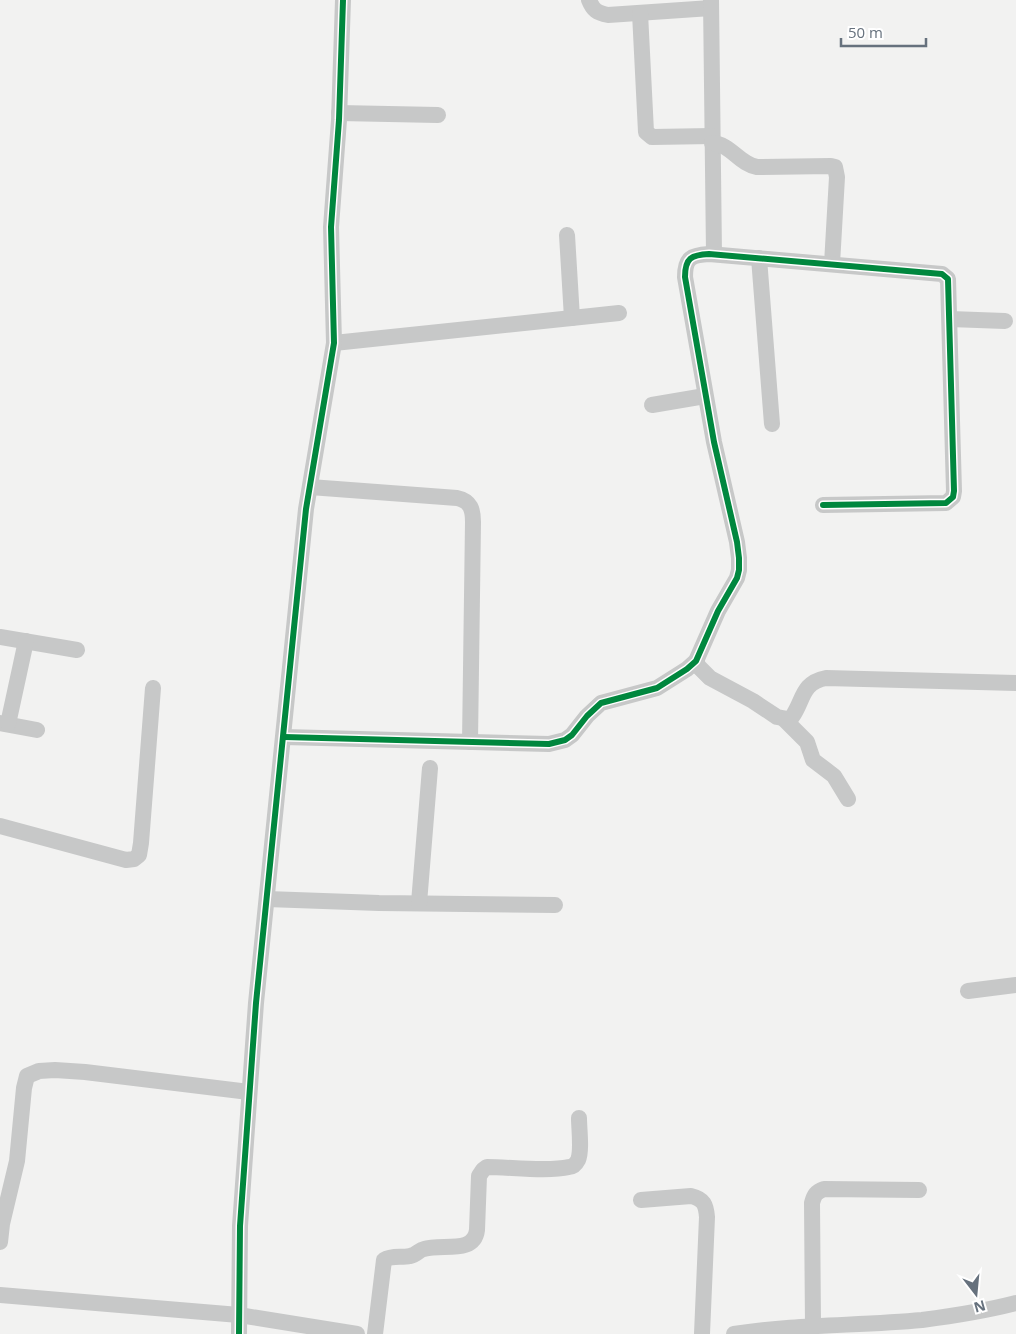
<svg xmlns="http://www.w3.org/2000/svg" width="1016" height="1334" font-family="'Open Sans',sans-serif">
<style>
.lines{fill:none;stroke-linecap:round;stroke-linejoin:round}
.minor{stroke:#c7c8c8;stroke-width:16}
.cycleway-casing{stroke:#fff;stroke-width:9}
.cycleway{stroke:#00873e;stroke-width:6}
</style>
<rect width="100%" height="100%" fill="#f2f2f1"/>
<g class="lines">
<g class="minor">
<path d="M 589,0 C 593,10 597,13 608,15 L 711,8"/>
<path d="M 711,0 L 714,254"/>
<path d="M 640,13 L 646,132 L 652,137 L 712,136"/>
<path d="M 339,113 L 438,115"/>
<path d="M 712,143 C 731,144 739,164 757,167 L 831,166 L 835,167 L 837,177 L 832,264"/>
<path d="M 567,235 L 572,318"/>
<path d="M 759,258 L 772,424"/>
<path d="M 950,319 L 1005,321"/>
<path d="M 334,343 L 619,313"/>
<path d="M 652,405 L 705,396"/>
<path d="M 310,487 L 457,498 C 471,501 473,510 473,522 L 470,742"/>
<path d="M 0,637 L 77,650"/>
<path d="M 696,661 L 699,667 L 710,678 L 753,701 L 777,717 L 788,719 L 792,717 C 804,700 801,683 826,678 L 1016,683"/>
<path d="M 784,719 L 807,742 L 813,760 L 834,776 L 848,799"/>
<path d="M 0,723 L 37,730"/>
<path d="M 8,724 L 26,641"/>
<path d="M 284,737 L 549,744 L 565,740 L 572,735 L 587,716 L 601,703 L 657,688 L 687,669 L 696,661 L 718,611 L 737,578 L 739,570 L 739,558 L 737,542 L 714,442 L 685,277 C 685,258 691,255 709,254 L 942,274 L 948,279 L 954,491 L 953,497 L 946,503 L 823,505"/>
<path d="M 0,826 L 126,860 L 134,859 L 139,855 L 141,843 L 153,688"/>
<path d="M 267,899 L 379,903 L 555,905"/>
<path d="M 419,903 L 430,768"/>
<path d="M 968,991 L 1016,985"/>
<path d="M 641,1200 L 691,1196 C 704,1199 706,1205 707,1217 L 702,1334"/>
<path d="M 0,1242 L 2,1224 L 17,1161 L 24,1088 L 27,1076 L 39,1071 L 55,1070 L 85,1072 L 249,1092"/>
<path d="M 0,1295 L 239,1315 L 357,1334"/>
<path d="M 813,1326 L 812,1203 C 814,1195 816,1192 824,1189 L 919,1190"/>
<path d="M 239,1334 L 240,1226 L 256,1003 L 306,509 L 334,343 L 331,227 L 339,120 L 343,0"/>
<path d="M 375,1334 L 384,1260 C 392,1255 401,1258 410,1256 C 416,1255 419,1250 424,1249 C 441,1243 474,1255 477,1230 L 479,1176 L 483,1170 L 487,1167 C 510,1167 548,1172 569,1167 C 573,1167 576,1164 578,1160 C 582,1151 579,1129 579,1118"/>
<path d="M 734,1334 C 796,1324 859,1326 922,1320 C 953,1316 985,1311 1016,1303"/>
</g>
<g class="cycleway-casing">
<g id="cycleway">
<path d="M 284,737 L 549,744 L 565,740 L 572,735 L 587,716 L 601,703 L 657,688 L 687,669 L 696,661 L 718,611 L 737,578 L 739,570 L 739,558 L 737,542 L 714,442 L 685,277 C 685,258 691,255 709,254 L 942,274 L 948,279 L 954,491 L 953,497 L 946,503 L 823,505"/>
<path d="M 239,1334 L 240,1226 L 256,1003 L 306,509 L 334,343 L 331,227 L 339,120 L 343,0"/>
</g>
</g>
<use href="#cycleway" class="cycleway"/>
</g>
<g transform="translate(976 1294) rotate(164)" stroke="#ffffff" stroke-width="4" paint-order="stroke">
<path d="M0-4L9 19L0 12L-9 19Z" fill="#66717d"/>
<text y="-8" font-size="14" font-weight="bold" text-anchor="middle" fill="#66717d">N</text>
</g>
<path d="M841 38v8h85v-8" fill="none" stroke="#66717d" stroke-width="2.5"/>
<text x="848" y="38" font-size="15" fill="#66717d" stroke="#ffffff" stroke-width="4" paint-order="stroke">50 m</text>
</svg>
